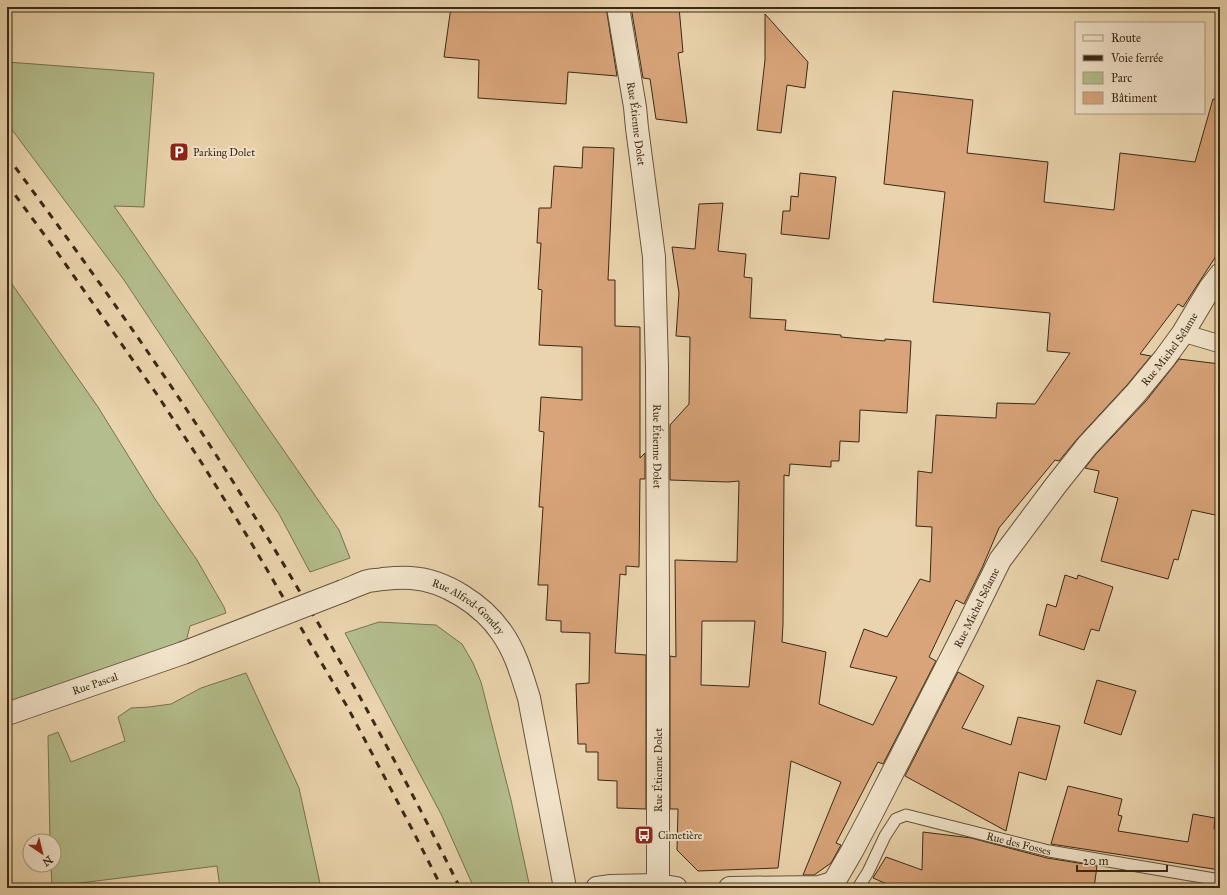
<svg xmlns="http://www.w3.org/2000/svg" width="1227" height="895" font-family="'IM FELL Great Primer',serif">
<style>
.green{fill:#b4bd8c;stroke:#777350}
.building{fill:#d9a47a;stroke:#3a2915;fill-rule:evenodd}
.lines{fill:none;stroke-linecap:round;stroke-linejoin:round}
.service-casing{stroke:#66543b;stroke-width:13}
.pedestrian-casing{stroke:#66543b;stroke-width:19}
.minor-casing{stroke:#66543b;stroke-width:24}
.tertiary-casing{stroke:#66543b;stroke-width:24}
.service{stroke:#f1e3ca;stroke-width:11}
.pedestrian{stroke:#f1e3ca;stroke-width:17}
.minor{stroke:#f1e3ca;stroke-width:22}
.tertiary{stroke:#f1e3ca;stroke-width:22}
.rail{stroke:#3a2915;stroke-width:3;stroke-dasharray:7 7;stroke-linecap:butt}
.tertiary-bridge-casing{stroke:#66543b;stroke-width:24;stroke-linecap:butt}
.tertiary-bridge{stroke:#f1e3ca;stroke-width:22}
.labels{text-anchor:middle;stroke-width:4;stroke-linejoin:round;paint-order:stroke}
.street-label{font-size:11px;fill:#3a2915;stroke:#f1e3ca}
.poi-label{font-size:11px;fill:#3a2915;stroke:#f1e3ca;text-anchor:start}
</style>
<rect width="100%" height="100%" fill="#ead4ad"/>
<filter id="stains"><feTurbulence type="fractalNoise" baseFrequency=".005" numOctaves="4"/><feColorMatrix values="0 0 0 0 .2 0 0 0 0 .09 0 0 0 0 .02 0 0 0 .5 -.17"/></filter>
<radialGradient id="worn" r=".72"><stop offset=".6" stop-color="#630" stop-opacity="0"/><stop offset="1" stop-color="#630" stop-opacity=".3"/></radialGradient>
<g class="green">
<path d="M 7,62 L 154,73 L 144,207 L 114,206 L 339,530 L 350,558 L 310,572 L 279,514 L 124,280 L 7,123 Z"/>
<path d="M 7,277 L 98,407 L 155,499 L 197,560 L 224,607 L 226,613 L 190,626 L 183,653 L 7,714 Z"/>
<path d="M 379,622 L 436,625 L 462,644 L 473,663 L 481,682 L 511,800 L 530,888 L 474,888 L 441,814 L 345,633 Z"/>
<path d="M 246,673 L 299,788 L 321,888 L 220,888 L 217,866 L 64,885 L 64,888 L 52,888 L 51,865 L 54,865 L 54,841 L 50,841 L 48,736 L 58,732 L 71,762 L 125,741 L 118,717 L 131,708 L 149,707 L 171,704 L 201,688 Z"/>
</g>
<g class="building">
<path d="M 451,7 L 606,7 L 617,76 L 568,72 L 566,104 L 478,98 L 479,60 L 444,57 Z"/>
<path d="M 631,7 L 679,7 L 683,52 L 678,53 L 687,123 L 656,119 L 650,79 L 643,78 Z"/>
<path d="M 765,14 L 808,62 L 805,88 L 787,85 L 781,133 L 757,130 L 765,60 Z"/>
<path d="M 893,91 L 973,100 L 967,153 L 1048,162 L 1044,202 L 1114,210 L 1120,153 L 1195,162 L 1213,99 L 1220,100 L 1220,250 L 1183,307 L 1178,304 L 1140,354 L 1151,356 L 1127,385 L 1078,438 L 1059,461 L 1055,460 L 999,528 L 982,568 L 964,604 L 956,600 L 929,657 L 936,661 L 883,764 L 878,762 L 836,843 L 841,845 L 831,863 L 814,875 L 803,875 L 841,782 L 791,761 L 778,868 L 698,871 L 677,850 L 678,809 L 670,809 L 670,656 L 676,657 L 675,560 L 737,562 L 739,481 L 728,482 L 670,480 L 670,425 L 689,404 L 690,337 L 676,336 L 679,293 L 672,247 L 695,249 L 699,204 L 723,203 L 718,251 L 746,254 L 744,277 L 752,278 L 750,318 L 786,320 L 785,330 L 841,335 L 841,337 L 885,341 L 885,339 L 911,341 L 907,413 L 860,410 L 859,442 L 840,441 L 839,461 L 831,461 L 831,467 L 790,464 L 789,476 L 784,475 L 783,624 L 782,642 L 826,652 L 819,704 L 873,725 L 897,677 L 850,667 L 864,629 L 887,637 L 920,579 L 930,582 L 932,527 L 916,526 L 918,471 L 932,473 L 936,415 L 996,418 L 997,403 L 1035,404 L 1070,353 L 1047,351 L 1050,313 L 933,302 L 945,192 L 884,184 ZM 702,621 L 755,621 L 749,687 L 701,685 Z"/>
<path d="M 583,147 L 614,148 L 608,280 L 615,280 L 615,326 L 640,327 L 640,458 L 645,453 L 645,479 L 640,479 L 639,567 L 626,566 L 626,575 L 620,574 L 615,653 L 646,655 L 646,809 L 617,808 L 617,781 L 598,780 L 598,752 L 586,752 L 586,744 L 578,744 L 576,684 L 589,683 L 590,633 L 561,632 L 561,621 L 546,620 L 548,585 L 538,585 L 543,507 L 539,507 L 544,432 L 539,431 L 541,397 L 582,400 L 582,347 L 539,345 L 542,290 L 538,289 L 541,243 L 537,243 L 539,208 L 551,208 L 554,166 L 582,168 Z"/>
<path d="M 800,173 L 836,177 L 829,239 L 781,234 L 783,211 L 790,211 L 791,196 L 798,197 Z"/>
<path d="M 1179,359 L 1220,364 L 1220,516 L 1192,510 L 1178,560 L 1174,559 L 1168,579 L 1101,561 L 1118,498 L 1094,492 L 1099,471 L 1085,468 L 1096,454 L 1146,401 Z"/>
<path d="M 1065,575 L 1077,579 L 1078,575 L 1113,587 L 1099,631 L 1091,629 L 1084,650 L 1039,635 L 1047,604 L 1056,607 Z"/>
<path d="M 958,672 L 984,686 L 962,728 L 1011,745 L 1018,717 L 1060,726 L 1046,780 L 1019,772 L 1006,831 L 905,776 Z"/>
<path d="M 1097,680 L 1136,691 L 1121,735 L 1084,723 Z"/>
<path d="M 1068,786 L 1122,799 L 1118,815 L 1122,816 L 1118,831 L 1188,842 L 1193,814 L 1215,818 L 1214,829 L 1220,830 L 1220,870 L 1051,844 Z"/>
<path d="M 923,832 L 971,838 L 1047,858 L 1097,866 L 1094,888 L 896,888 L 873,878 L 886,857 L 922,870 Z"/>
</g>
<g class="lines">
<g class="service-casing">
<g id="service">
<path id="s1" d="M 858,888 L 868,872 L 885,836 L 896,819 L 906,815 L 1049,851 L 1220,880"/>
</g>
</g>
<g class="pedestrian-casing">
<path id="pedestrian" d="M 1183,333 L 1220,344"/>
</g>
<g class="minor-casing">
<g id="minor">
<path id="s2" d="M 618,7 L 635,107 L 637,128 L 654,257 L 657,368 L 658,609 L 658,888"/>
<path d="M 597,888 L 611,886 L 658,885 L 676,888"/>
<path id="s3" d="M 730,888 L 819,887 L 829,884 L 834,882 L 852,851 L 871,815 L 967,627 L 1000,560 L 1056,485 L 1087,446 L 1136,393 L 1164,359 L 1183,333 L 1210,288 L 1220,275"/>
</g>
</g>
<g class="tertiary-casing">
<g id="tertiary">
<path id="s4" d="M 343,591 C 351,588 359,584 368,581 C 373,580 378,580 383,579 C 392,578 402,577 411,578 C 445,580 483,605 502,633 C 516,653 522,676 529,698 L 565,888"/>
<path id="s5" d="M 7,714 L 183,653"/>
</g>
</g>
<use href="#service" class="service"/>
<use href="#pedestrian" class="pedestrian"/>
<use href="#minor" class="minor"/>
<use href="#tertiary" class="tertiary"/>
<g class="rail">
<path d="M 7,156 C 80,255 152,354 218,458 C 306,596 387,741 460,888"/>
<path d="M 7,184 L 57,252 L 158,396 L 203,465 L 249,539 L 348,708 L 413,831 L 442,888"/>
</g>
<g class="tertiary-bridge-casing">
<path id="tertiary-bridge" d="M 183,653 L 343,591"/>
</g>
<use href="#tertiary-bridge" class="tertiary-bridge"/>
</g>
<defs>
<g id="parking-square" transform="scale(1)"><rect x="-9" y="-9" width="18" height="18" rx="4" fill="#8f2418" stroke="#f1e3ca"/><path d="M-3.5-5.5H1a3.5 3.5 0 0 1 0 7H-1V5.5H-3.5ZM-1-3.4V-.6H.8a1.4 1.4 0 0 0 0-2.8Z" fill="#fff"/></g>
<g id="bus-square" transform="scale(1)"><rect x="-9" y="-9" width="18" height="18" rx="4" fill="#8f2418" stroke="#f1e3ca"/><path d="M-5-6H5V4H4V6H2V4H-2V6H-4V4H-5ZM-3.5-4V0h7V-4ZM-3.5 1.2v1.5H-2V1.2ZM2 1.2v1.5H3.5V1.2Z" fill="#fff"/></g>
</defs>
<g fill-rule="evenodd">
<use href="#parking-square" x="179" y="152"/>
<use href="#bus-square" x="644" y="835"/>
</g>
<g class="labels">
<g class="street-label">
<text dy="4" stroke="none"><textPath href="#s2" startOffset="118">Rue Étienne Dolet</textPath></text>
<text dy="4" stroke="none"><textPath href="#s3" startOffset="738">Rue Michel Sélame</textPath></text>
<text dy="4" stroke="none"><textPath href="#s2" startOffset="442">Rue Étienne Dolet</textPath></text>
<text dy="4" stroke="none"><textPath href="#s3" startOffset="414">Rue Michel Sélame</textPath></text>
<text dy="4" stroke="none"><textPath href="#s4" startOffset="136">Rue Alfred-Gondry</textPath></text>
<text dy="4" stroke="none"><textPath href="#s5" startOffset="93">Rue Pascal</textPath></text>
<text transform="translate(658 770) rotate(-90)" y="4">Rue Étienne Dolet</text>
<text dy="4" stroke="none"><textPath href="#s1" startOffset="206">Rue des Fosses</textPath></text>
</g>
<g class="poi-label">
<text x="193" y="156">Parking Dolet</text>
<text x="658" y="839">Cimetière</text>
</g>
</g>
<rect width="1227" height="895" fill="none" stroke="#ead4ad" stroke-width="24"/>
<rect x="8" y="8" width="1211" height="879" fill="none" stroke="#3a2915" stroke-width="2"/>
<rect x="12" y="12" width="1203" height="871" fill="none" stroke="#3a2915"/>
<rect x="1075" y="22" width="130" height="92" fill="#f1e3ca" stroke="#a89982"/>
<rect x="1083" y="35" width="20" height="6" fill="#f1e3ca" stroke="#a89982"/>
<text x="1111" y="42" font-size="12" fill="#3a2915">Route</text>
<rect x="1083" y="55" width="20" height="6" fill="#3a2915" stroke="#a89982"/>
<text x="1111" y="62" font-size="12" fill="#3a2915">Voie ferrée</text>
<rect x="1083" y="72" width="20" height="12" fill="#b4bd8c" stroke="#a89982"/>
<text x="1111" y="82" font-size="12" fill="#3a2915">Parc</text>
<rect x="1083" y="92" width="20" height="12" fill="#d9a47a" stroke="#a89982"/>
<text x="1111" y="102" font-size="12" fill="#3a2915">Bâtiment</text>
<g transform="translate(42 853) rotate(145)"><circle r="19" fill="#f1e3ca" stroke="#a89982"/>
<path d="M0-3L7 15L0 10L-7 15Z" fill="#8f2418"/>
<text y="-6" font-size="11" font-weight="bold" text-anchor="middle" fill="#3a2915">N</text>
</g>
<path d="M1077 865v6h90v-6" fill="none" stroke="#3a2915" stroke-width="2"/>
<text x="1083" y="865" font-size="12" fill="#3a2915" stroke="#f1e3ca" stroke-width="3" paint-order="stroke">20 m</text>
<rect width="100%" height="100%" filter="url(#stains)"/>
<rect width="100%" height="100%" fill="url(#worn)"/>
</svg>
